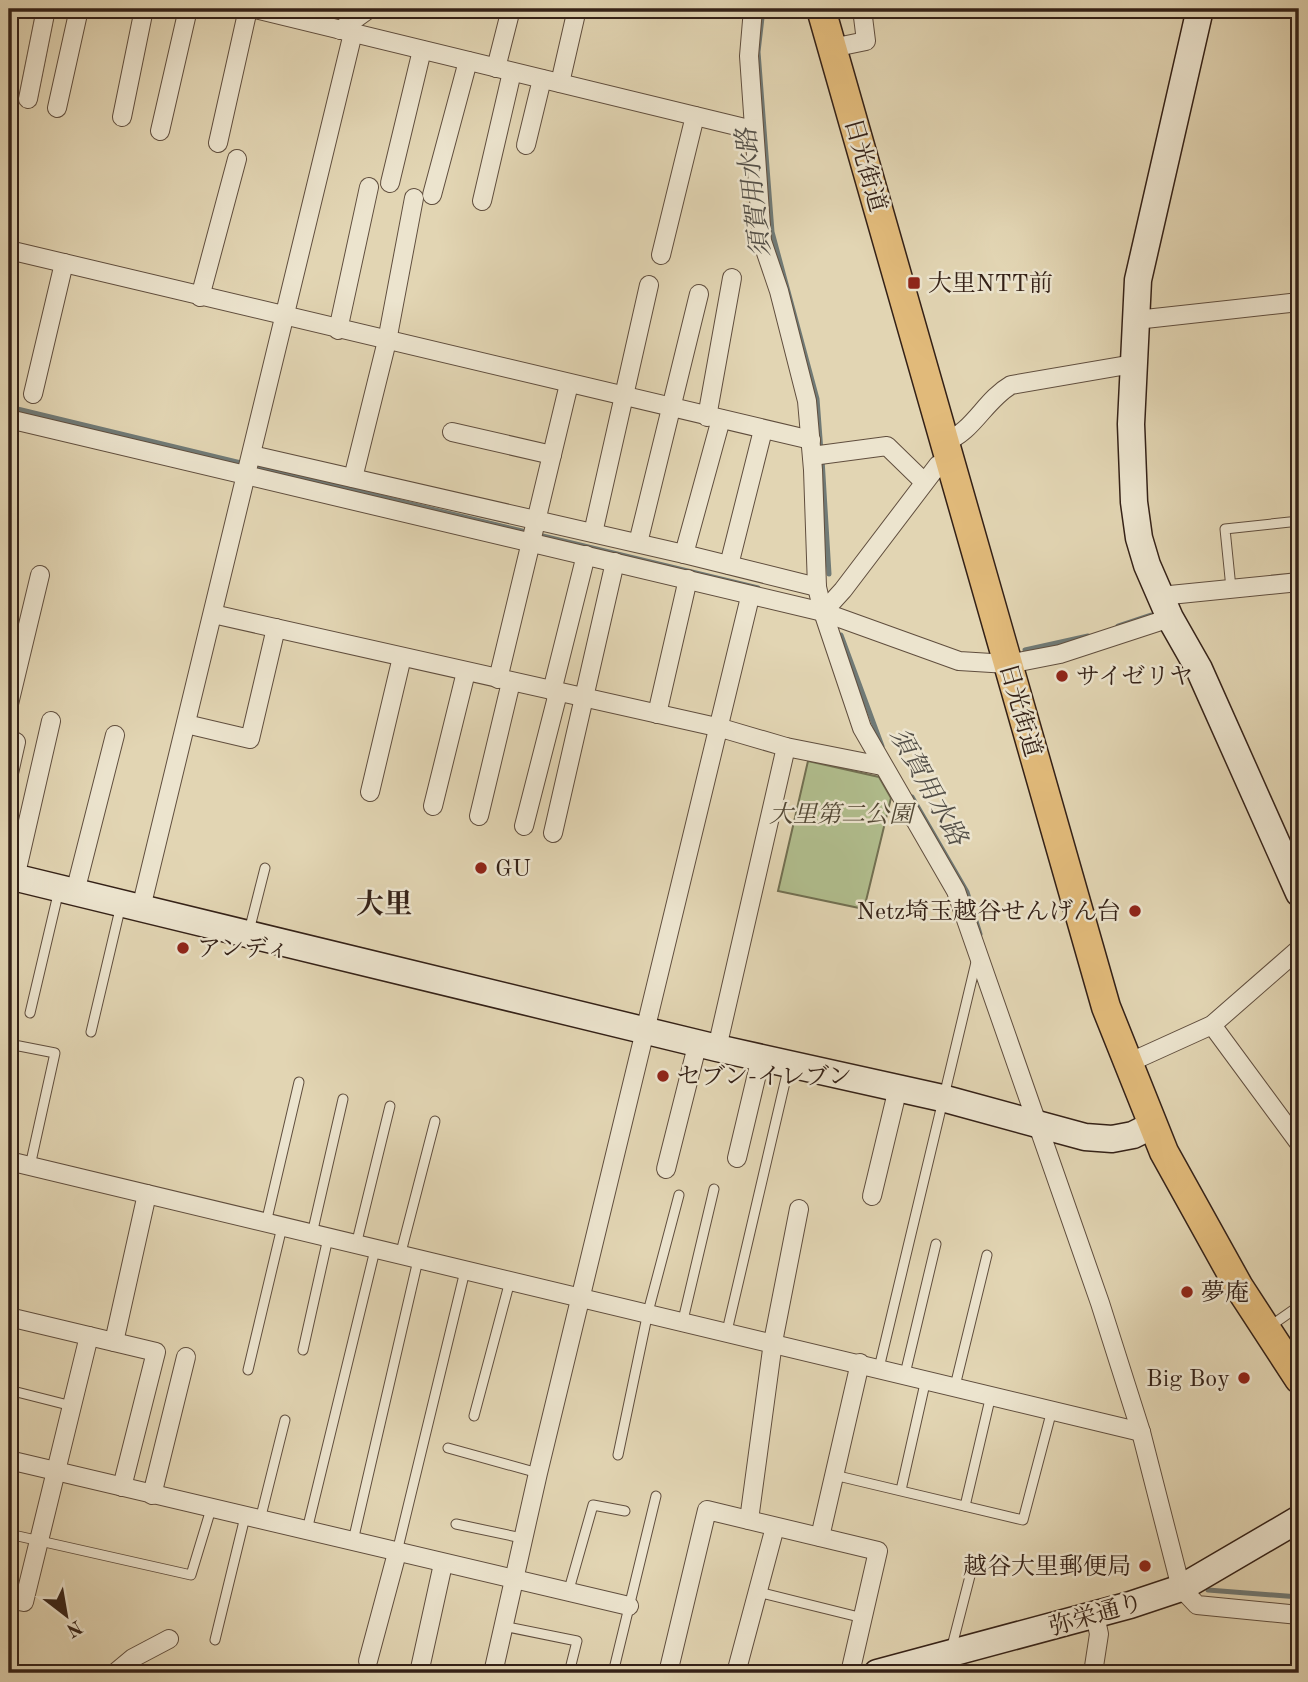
<svg xmlns="http://www.w3.org/2000/svg" width="1308" height="1682" font-family="'Old Standard TT','Noto Serif JP',serif">
<style>
.green{fill:#b1be8e;stroke:#727052;stroke-width:2}
.lines{fill:none;stroke-linecap:round;stroke-linejoin:round}
.stream{stroke:#707a76;stroke-width:5}
.lane-casing{stroke:#604e3e;stroke-width:11}
.street-casing{stroke:#604e3e;stroke-width:20}
.secondary-casing{stroke:#342117;stroke-width:29}
.primary-casing{stroke:#342117;stroke-width:31}
.lane{stroke:#ece4ce;stroke-width:9}
.street{stroke:#ece4ce;stroke-width:18}
.secondary{stroke:#ece4ce;stroke-width:26}
.primary{stroke:#e1ba7a;stroke-width:28}
.poi-dot{fill:#8f2418;stroke:#ece4ce;stroke-width:2.5}
.labels{text-anchor:middle;stroke-width:5;stroke-linejoin:round;paint-order:stroke}
.street-label{font-size:24px;fill:#342117;stroke:#ece4ce}
.poi-label{font-size:24px;fill:#342117;stroke:#ece4ce;text-anchor:start}
.park-label{font-size:24px;font-style:italic;fill:#534835;stroke:#ece4ce}
.water-label{font-size:26px;font-style:italic;fill:#524e47;stroke:#ece4ce}
.quarter-label{font-size:28px;font-weight:bold;fill:#342117;stroke:#ece4ce}
</style>
<rect width="100%" height="100%" fill="#e2d5b3"/>
<filter id="stains"><feTurbulence type="fractalNoise" baseFrequency=".00286" numOctaves="4"/><feColorMatrix values="0 0 0 0 .2 0 0 0 0 .09 0 0 0 0 .02 0 0 0 .5 -.17"/></filter>
<radialGradient id="worn" r=".72"><stop offset=".6" stop-color="#630" stop-opacity="0"/><stop offset="1" stop-color="#630" stop-opacity=".3"/></radialGradient>
<path class="green" d="M 808,761 L 879,777 L 891,798 L 864,909 L 778,891 Z"/>
<g class="lines">
<g class="stream">
<path d="M 763,9 L 758,52 L 772,232 L 817,399 L 821,452"/>
<path d="M 9,407 L 758,588"/>
<path d="M 822,459 L 829,574"/>
<path d="M 1118,626 L 1151,615"/>
<path d="M 841,635 L 882,746"/>
<path d="M 1025,650 L 1088,636"/>
<path d="M 912,797 L 967,892 L 980,934"/>
<path d="M 1208,1590 L 1299,1597"/>
</g>
<g class="lane-casing">
<g id="lane">
<path d="M 1231,588 L 1225,529 L 1299,521"/>
<path d="M 249,931 L 265,868"/>
<path d="M 30,1013 L 59,890"/>
<path d="M 91,1032 L 121,905"/>
<path d="M 9,1044 L 55,1053 L 30,1166"/>
<path d="M 266,1223 L 299,1082"/>
<path d="M 312,1234 L 343,1099"/>
<path d="M 356,1245 L 390,1106"/>
<path d="M 400,1256 L 435,1121"/>
<path d="M 683,1320 L 714,1189"/>
<path d="M 1269,1327 L 1299,1306"/>
<path d="M 727,1331 L 789,1065"/>
<path d="M 303,1350 L 328,1238"/>
<path d="M 879,1368 L 977,958"/>
<path d="M 248,1370 L 282,1227"/>
<path d="M 905,1374 L 936,1244"/>
<path d="M 955,1386 L 987,1255"/>
<path d="M 9,1390 L 72,1406"/>
<path d="M 474,1416 L 510,1281"/>
<path d="M 448,1448 L 538,1473"/>
<path d="M 618,1455 L 648,1312 L 679,1195"/>
<path d="M 834,1475 L 1023,1520 L 1052,1410"/>
<path d="M 901,1490 L 926,1379"/>
<path d="M 965,1506 L 991,1395"/>
<path d="M 260,1520 L 285,1420"/>
<path d="M 456,1524 L 522,1538"/>
<path d="M 307,1530 L 375,1250"/>
<path d="M 9,1534 L 191,1575 L 211,1509"/>
<path d="M 353,1541 L 418,1260"/>
<path d="M 397,1552 L 465,1271"/>
<path d="M 758,1592 L 863,1618"/>
<path d="M 568,1593 L 593,1505 L 625,1511"/>
<path d="M 503,1626 L 577,1641 L 569,1673"/>
<path d="M 215,1640 L 245,1517"/>
<path d="M 951,1650 L 970,1576"/>
<path d="M 613,1673 L 656,1496"/>
</g>
</g>
<g class="street-casing">
<g id="street">
<path d="M 255,9 L 753,130"/>
<path d="M 753,9 L 749,56 L 762,241 L 779,291 L 807,401 L 813,470 L 817,587 L 823,612"/>
<path d="M 340,30 L 369,9"/>
<path d="M 832,48 L 866,41 L 862,9"/>
<path d="M 496,68 L 511,9"/>
<path d="M 560,83 L 577,9"/>
<path d="M 28,99 L 46,9"/>
<path d="M 57,108 L 79,9"/>
<path d="M 122,117 L 144,9"/>
<path d="M 160,131 L 188,9"/>
<path d="M 218,143 L 248,9"/>
<path d="M 526,145 L 542,79"/>
<path d="M 390,183 L 422,50"/>
<path d="M 432,195 L 468,61"/>
<path d="M 482,201 L 512,72"/>
<path d="M 9,250 L 811,440"/>
<path d="M 661,255 L 695,116"/>
<path d="M 200,297 L 237,159"/>
<path d="M 1136,320 L 1299,302"/>
<path d="M 338,330 L 369,187"/>
<path d="M 33,394 L 64,263"/>
<path d="M 707,417 L 732,278"/>
<path d="M 9,419 L 823,612 L 959,661 L 1008,664 L 1060,654 L 1170,618"/>
<path d="M 452,432 L 552,455"/>
<path d="M 945,442 C 973,432 985,400 1011,385 L 1133,364"/>
<path d="M 252,455 L 684,554 L 817,587"/>
<path d="M 812,456 L 887,446 L 924,482"/>
<path d="M 950,461 L 938,465 L 843,590 L 823,612 L 862,728 L 956,891 L 1100,1303 L 1141,1432 L 1181,1588 L 1197,1605 L 1299,1615"/>
<path d="M 353,478 L 387,341 L 414,198"/>
<path d="M 593,533 L 649,285"/>
<path d="M 638,543 L 699,294"/>
<path d="M 684,554 L 721,419"/>
<path d="M 729,565 L 763,430"/>
<path d="M 1160,596 L 1299,582"/>
<path d="M 213,614 L 721,728 L 786,747 L 882,766"/>
<path d="M 498,679 L 569,384"/>
<path d="M 552,691 L 586,555"/>
<path d="M 9,704 L 40,575"/>
<path d="M 657,714 L 688,579"/>
<path d="M 186,724 L 250,739 L 276,628"/>
<path d="M 9,739 L 16,742 L 9,773"/>
<path d="M 370,792 L 402,657"/>
<path d="M 433,806 L 466,672"/>
<path d="M 479,816 L 511,682"/>
<path d="M 524,826 L 558,693"/>
<path d="M 553,833 L 615,562"/>
<path d="M 15,878 L 51,721"/>
<path d="M 75,892 L 115,735"/>
<path d="M 141,908 L 353,33"/>
<path d="M 1212,1025 L 1299,1143"/>
<path d="M 717,1048 L 786,747"/>
<path d="M 1126,1064 L 1212,1025 L 1299,949"/>
<path d="M 737,1158 L 761,1057"/>
<path d="M 9,1161 L 1141,1432"/>
<path d="M 666,1169 L 698,1042"/>
<path d="M 872,1196 L 898,1088"/>
<path d="M 9,1317 L 156,1352 L 122,1487"/>
<path d="M 114,1342 L 147,1194"/>
<path d="M 9,1460 L 629,1606"/>
<path d="M 152,1495 L 186,1357"/>
<path d="M 749,1520 L 773,1342 L 799,1209"/>
<path d="M 820,1537 L 860,1363"/>
<path d="M 9,1599 L 24,1602 L 89,1336"/>
<path d="M 368,1661 L 397,1553"/>
<path d="M 115,1673 L 133,1658 L 169,1639"/>
<path d="M 419,1673 L 443,1564"/>
<path d="M 493,1673 L 538,1473 L 750,597"/>
<path d="M 668,1673 L 707,1510 L 878,1551 L 850,1673"/>
<path d="M 736,1673 L 775,1527"/>
<path d="M 1093,1673 L 1099,1634 L 1095,1615"/>
</g>
</g>
<g class="secondary-casing">
<g id="secondary">
<path d="M 1200,9 L 1138,280 L 1131,424 L 1134,502 L 1139,538 L 1147,565 L 1170,618 L 1199,669 L 1299,893"/>
<path d="M 9,876 L 717,1048 L 942,1098 L 1085,1137 L 1112,1139 L 1133,1135 L 1151,1126"/>
<path d="M 877,1673 L 1130,1605 L 1181,1588 L 1299,1519"/>
</g>
</g>
<g class="primary-casing">
<path id="primary" d="M 821,9 L 1106,1007 L 1164,1152 L 1239,1287 L 1299,1379"/>
</g>
<use href="#lane" class="lane"/>
<use href="#street" class="street"/>
<use href="#secondary" class="secondary"/>
<use href="#primary" class="primary"/>
</g>
<g class="poi-dot">
<rect x="907" y="276" width="14" height="14" rx="3.5"/>
<circle cx="1062" cy="676" r="7"/>
<circle cx="481" cy="868" r="7"/>
<circle cx="1135" cy="911" r="7"/>
<circle cx="183" cy="948" r="7"/>
<circle cx="663" cy="1076" r="7"/>
<circle cx="1187" cy="1292" r="7"/>
<circle cx="1244" cy="1378" r="7"/>
<circle cx="1145" cy="1566" r="7"/>
</g>
<g class="labels">
<g class="street-label">
<text transform="translate(866 165) rotate(74)" y="8">日光街道</text>
<text transform="translate(1021 710) rotate(74)" y="8">日光街道</text>
<text transform="translate(1096 1614) rotate(-16)" y="8">弥栄通り</text>
</g>
<g class="poi-label">
<text x="928" y="291">大里NTT前</text>
<text x="1076" y="684">サイゼリヤ</text>
<text x="495" y="876">GU</text>
<text x="1121" y="919" text-anchor="end">Netz埼玉越谷せんげん台</text>
<text x="197" y="956">アンディ</text>
<text x="677" y="1084">セブン-イレブン</text>
<text x="1201" y="1300">夢庵</text>
<text x="1230" y="1386" text-anchor="end">Big Boy</text>
<text x="1131" y="1574" text-anchor="end">越谷大里郵便局</text>
</g>
<g class="park-label">
<text x="841" y="822">大里第二公園</text>
</g>
<g class="water-label">
<text transform="translate(753 193) rotate(-97)" y="9">須賀用水路</text>
<text transform="translate(929 786) rotate(61)" y="9">須賀用水路</text>
</g>
<g class="quarter-label">
<text x="384" y="913">大里</text>
</g>
</g>
<rect width="1308" height="1682" fill="none" stroke="#e2d5b3" stroke-width="35"/>
<rect x="10" y="10" width="1287" height="1661" fill="none" stroke="#342117" stroke-width="3.5"/>
<rect x="18" y="18" width="1273" height="1647" fill="none" stroke="#342117" stroke-width="2"/>
<g transform="translate(66 1615) rotate(149)" stroke="#ece4ce" stroke-width="5" paint-order="stroke">
<path d="M0-5L12 26L0 18L-12 26Z" fill="#342117"/>
<text y="-10" font-size="19" font-weight="bold" text-anchor="middle" fill="#342117">N</text>
</g>
<rect width="100%" height="100%" filter="url(#stains)"/>
<rect width="100%" height="100%" fill="url(#worn)"/>
</svg>
